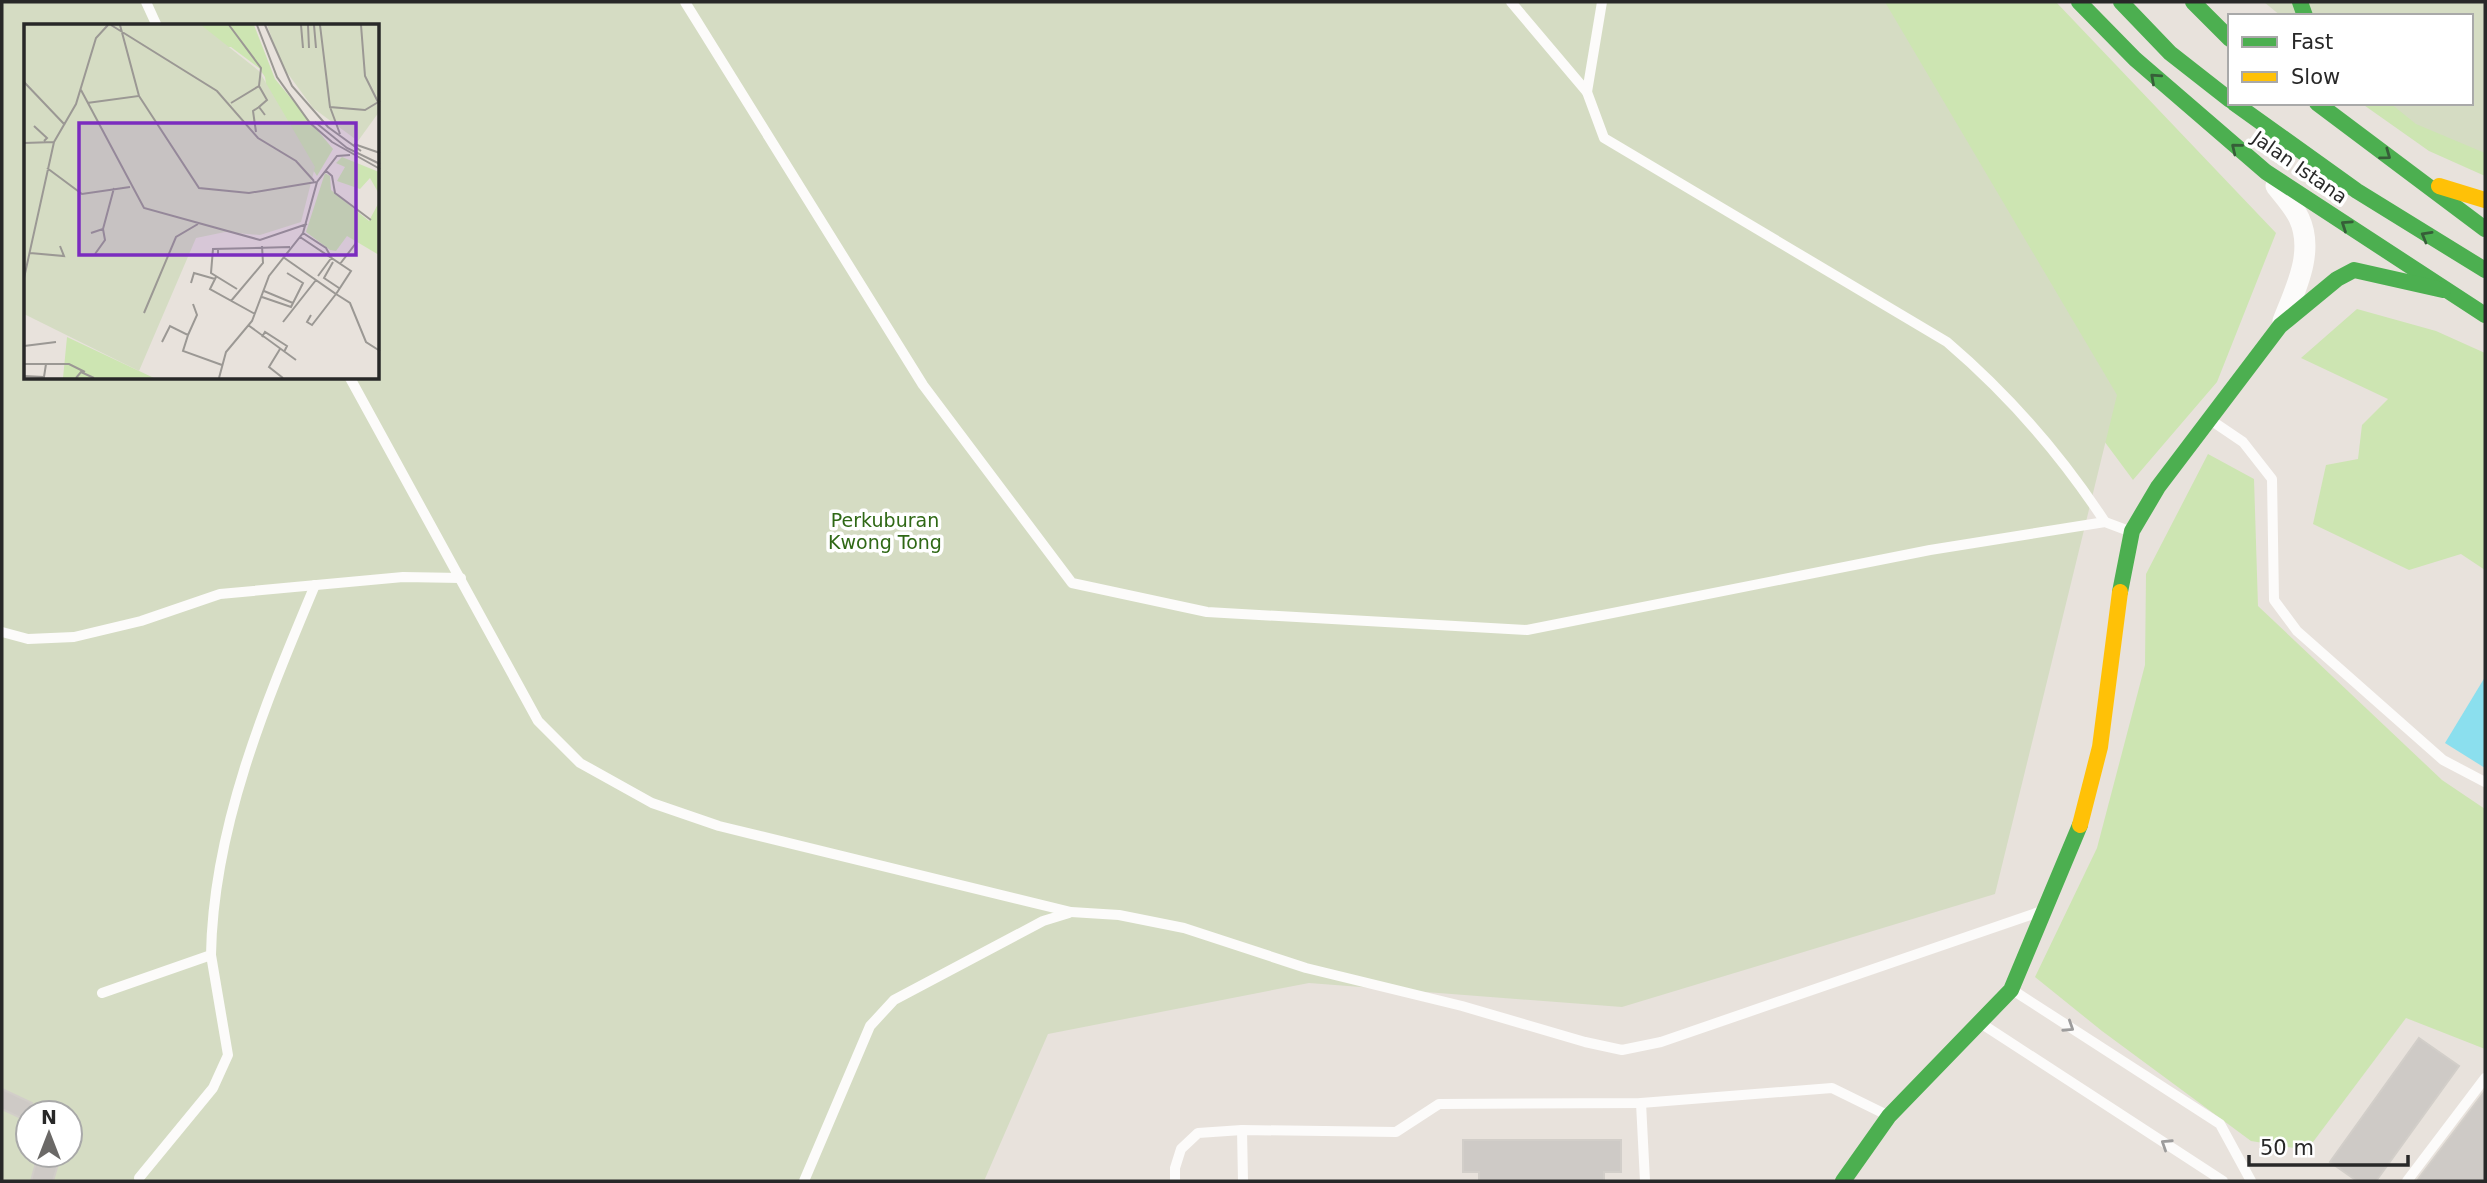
<svg xmlns="http://www.w3.org/2000/svg" width="2487" height="1183" font-family="'DejaVu Sans',sans-serif">
<style>
.green{fill:#cde5b2}
.cemetery{fill:#d5dcc3;fill-rule:evenodd}
.water{fill:#8bdfee}
.building{fill:#cecac6;stroke:#d2cec9;stroke-width:2}
.lines{fill:none;stroke-linecap:round;stroke-linejoin:round}
.lane{stroke:#fcfbfa;stroke-width:10}
.street{stroke:#fcfbfa;stroke-width:21}
.fast{stroke:#4caf50;stroke-width:16}
.slow{stroke:#ffc107;stroke-width:16}
.oneway{stroke:#365e38}
.oneway2{stroke:#9d9c9c}
.labels{text-anchor:middle;stroke-width:7;stroke-linejoin:round;paint-order:stroke}
.street-label{font-size:19px;fill:#282828;stroke:#fff}
.park-label{font-size:19px;fill:#2f6815;stroke:#fff}
.inset-road{fill:none;stroke:#9b9894;stroke-width:2}
.view{fill:#7b2cbf;fill-opacity:0.15;stroke:#7b2cbf;stroke-width:3.5}
.inset-edge{fill:none;stroke:#282828;stroke-width:3.5}
</style>
<rect width="100%" height="100%" fill="#e8e2dc"/>
<g class="green">
<path d="M 1599,2 L 2056,2 L 2276,233 L 2217,382 L 2133,480 L 2021,329 Z"/>
<path d="M 2485,2 L 2485,176 L 2429,151 L 2361,103 L 2471,103 L 2471,16 Z"/>
<path d="M 2357,309 L 2436,331 L 2485,353 L 2485,570 L 2461,554 L 2409,570 L 2313,524 L 2326,465 L 2358,459 L 2362,425 L 2388,399 L 2301,358 Z"/>
<path d="M 2208,454 L 2254,479 L 2258,606 L 2442,780 L 2485,809 L 2485,1049 L 2406,1018 L 2307,1150 L 2251,1141 L 2102,1031 L 2035,977 L 2097,848 L 2145,665 L 2146,574 Z"/>
</g>
<g class="cemetery">
<path d="M 2,2 L 1885,2 L 2117,395 L 1995,894 L 1622,1007 L 1309,983 L 1048,1034 L 984,1181 L 2,1181 ZM 26,26 L 378,26 L 378,378 L 26,378 ZM 28,1113 L 70,1113 L 70,1155 L 28,1155 Z"/>
<path d="M 2264,2 L 2485,2 L 2485,153 L 2416,124 L 2390,103 L 2471,103 L 2471,16 L 2281,16 Z"/>
</g>
<path class="water" d="M 2485,677 L 2485,768 L 2445,743 Z"/>
<g class="building">
<path d="M 2419,1038 L 2459,1066 L 2376,1181 L 2357,1181 L 2330,1162 Z"/>
<path d="M 2,1089 L 32,1103 L 25,1120 L 2,1109 Z"/>
<path d="M 2485,1091 L 2485,1181 L 2417,1181 L 2419,1178 Z"/>
<path d="M 1463,1140 L 1621,1140 L 1621,1172 L 1604,1172 L 1604,1181 L 1479,1181 L 1479,1172 L 1463,1172 Z"/>
<path d="M 37,1159 L 58,1164 L 53,1181 L 31,1181 Z"/>
</g>
<g class="lines">
<g class="lane">
<path d="M 146,2 L 157,26"/>
<path d="M 685,2 L 923,385 L 1072,583 L 1207,612 L 1527,630 L 1930,550 L 2105,522 L 2129,531"/>
<path d="M 1511,2 L 1587,92 L 1604,138 L 1947,342 C 2009,395 2060,453 2105,522"/>
<path d="M 1587,92 L 1602,2"/>
<path d="M 350,378 L 538,721 L 580,763 L 652,803 L 719,826 L 1071,912 L 1119,915 L 1184,928 L 1306,968 L 1462,1006 L 1585,1042 L 1622,1050 L 1661,1042 L 2039,912"/>
<path d="M 2212,421 L 2243,442 L 2272,479 L 2274,600 L 2297,631 L 2443,760 L 2485,782"/>
<path d="M 2,632 L 28,639 L 74,637 L 141,621 L 220,594 L 403,577 L 461,578"/>
<path d="M 2014,991 L 2220,1124 L 2251,1181"/>
<path d="M 102,993 L 211,955 C 213,827 266,702 315,585"/>
<path d="M 1982,1024 L 2223,1181"/>
<path d="M 1641,1103 L 1645,1181"/>
<path d="M 1242,1130 L 1243,1181"/>
<path d="M 139,1178 L 213,1088 L 228,1055 L 211,955"/>
<path d="M 804,1181 L 870,1026 L 894,1000 L 1043,921 L 1069,913"/>
<path d="M 1175,1181 L 1175,1168 L 1181,1149 L 1198,1133 L 1242,1130 L 1396,1132 L 1439,1104 L 1641,1103 L 1832,1088 L 1887,1115"/>
<path d="M 2407,1181 L 2485,1078"/>
</g>
<path class="street" d="M 2276,186 C 2284,196 2294,207 2299,218 C 2315,252 2295,290 2283,321"/>
<g class="fast">
<path d="M 2079,2 L 2135,59 L 2266,172 L 2485,315"/>
<path d="M 2121,2 L 2170,53 L 2230,100"/>
<path d="M 2193,2 L 2230,39"/>
<path d="M 2300,2 L 2305,16"/>
<path d="M 2234,103 L 2357,191 L 2485,270"/>
<path d="M 2317,103 L 2485,229"/>
<path d="M 2120,592 L 2132,531 L 2158,487 L 2280,326 L 2337,279 L 2354,270 L 2443,290"/>
<path d="M 1843,1181 L 1889,1116 L 2011,990 L 2080,825"/>
</g>
<g class="slow">
<path d="M 2439,186 L 2485,200"/>
<path d="M 2080,825 L 2100,747 L 2120,592"/>
</g>
</g>
<defs><path id="oneway-chevron" d="M-2-3.5L2.5 0L-2 3.5" fill="none" stroke-width="1.6" stroke-linecap="round" stroke-linejoin="round" transform="scale(1.75)"/></defs>
<g class="oneway">
<use href="#oneway-chevron" transform="translate(2155 78) rotate(-138)"/>
<use href="#oneway-chevron" transform="translate(2236 148) rotate(-141)"/>
<use href="#oneway-chevron" transform="translate(2386 155) rotate(36)"/>
<use href="#oneway-chevron" transform="translate(2346 225) rotate(-146)"/>
<use href="#oneway-chevron" transform="translate(2426 236) rotate(-150)"/>
</g>
<g class="oneway2">
<use href="#oneway-chevron" transform="translate(2069 1027) rotate(33)"/>
<use href="#oneway-chevron" transform="translate(2166 1144) rotate(-147)"/>
</g>
<g class="labels">
<g class="street-label">
<text transform="translate(2300 167) rotate(35)" y="7">Jalan Istana</text>
</g>
<g class="park-label">
<text x="885" y="527">Perkuburan<tspan x="885" dy="22">Kwong Tong</tspan></text>
</g>
</g>
<g transform="translate(24 24)">
<rect width="355" height="355" fill="#e8e2dc"/>
<path d="M 154,1 L 230,1 L 251,55 L 309,125 L 293,152 L 244,74 L 241,53 L 235,44 L 207,23 L 197,23 ZM 318,133 L 355,148 L 355,170 L 346,154 L 336,165 L 313,157 L 321,143 L 312,139 ZM 301,149 L 306,152 L 307,166 L 345,197 L 355,178 L 355,231 L 323,212 L 312,227 L 306,226 L 282,208 ZM 43,313 L 130,354 L 131,354 L 39,354 Z" fill="#cde5b2"/>
<path d="M 0,1 L 177,1 L 235,47 L 291,143 L 277,198 L 236,211 L 201,208 L 172,214 L 115,347 L 0,290 ZM 243,1 L 355,1 L 355,88 L 334,117 L 289,84 L 259,43 Z" fill="#d5dcc3"/>
<path class="inset-road" d="M 87,1 L 193,67 L 234,114 L 272,137 L 290,157M 205,1 L 237,44 L 235,62 L 243,76 L 235,83 L 241,91M 233,1 L 253,53 L 286,99 L 308,118 L 356,145M 241,1 L 268,62 L 304,103 L 337,127M 277,1 L 279,24M 284,1 L 285,24M 290,1 L 292,24M 296,1 L 306,83 L 341,86 L 356,77M 337,1 L 341,52 L 354,78M 0,58 L 41,101M 57,66 L 120,184 L 236,216 L 283,200M 115,72 L 175,164 L 225,169 L 292,158M 63,79 L 115,72 L 96,1M 207,79 L 235,62M 306,83 L 316,110M 291,98 L 323,124 L 356,140M 10,102 L 23,114 L 20,117M 232,108 L 229,87 L 235,83M 0,119 L 30,118 L 52,80 L 72,14 L 84,1M 330,120 L 356,129M 23,144 L 58,170 L 106,163M 301,146 L 308,152 L 311,169 L 347,196M 67,209 L 79,205 L 90,164M 279,209 L 302,224 L 307,233M 194,225 L 194,231 L 213,231M 6,229 L 40,232 L 36,222M 71,230 L 81,216 L 79,205M 259,233 L 312,270 L 327,247 L 276,213M 309,238 L 300,254 L 315,264M 316,240 L 332,219M 263,249 L 279,259 L 269,279M 294,252 L 308,233M 192,253 L 186,265 L 231,290M 0,254 L 30,118M 167,259 L 170,249 L 191,255M 213,265 L 187,249 L 189,225 L 266,223M 238,273 L 267,283 L 269,279 L 240,267M 207,277 L 239,239 L 238,222M 120,289 L 152,213 L 174,200M 287,291 L 283,298 L 288,301 L 312,270 L 326,279 L 342,318 L 356,327M 259,298 L 292,256M 224,301 L 272,336M 164,311 L 173,291 L 169,280M 238,313 L 241,308 L 263,322 L 260,328M 138,318 L 146,302 L 164,311 L 159,327 L 198,341M 0,322 L 32,318M 256,325 L 245,343 L 259,354M 0,340 L 45,340 L 61,348M 0,352 L 20,353 L 22,340M 52,354 L 57,348 L 70,354M 195,354 L 202,328 L 228,297 L 245,252 L 279,209 L 293,158 L 313,132 L 326,131"/>
<path class="view" d="M 55,99 L 332,99 L 332,231 L 55,231 Z"/>
<rect width="355" height="355" class="inset-edge"/>
</g>
<rect width="2487" height="1183" fill="none" stroke="#282828" stroke-width="7"/>
<rect x="2228" y="14" width="245" height="91" fill="#ffffff" stroke="#a9a9a9" stroke-width="2"/>
<rect x="2242" y="37" width="35" height="10" fill="#4caf50" stroke="#a9a9a9" stroke-width="2"/>
<text x="2291" y="49" font-size="21" fill="#282828">Fast</text>
<rect x="2242" y="72" width="35" height="10" fill="#ffc107" stroke="#a9a9a9" stroke-width="2"/>
<text x="2291" y="84" font-size="21" fill="#282828">Slow</text>
<g transform="translate(49 1134)"><circle r="33" fill="#ffffff" stroke="#a9a9a9" stroke-width="2"/>
<path d="M0-5L12 26L0 18L-12 26Z" fill="#6b6967"/>
<text y="-10" font-size="19" font-weight="bold" text-anchor="middle" fill="#282828">N</text>
</g>
<path d="M2249 1155v10h159v-10" fill="none" stroke="#282828" stroke-width="3.5"/>
<text x="2260" y="1155" font-size="21" fill="#282828" stroke="#ffffff" stroke-width="5" paint-order="stroke">50 m</text>
</svg>
